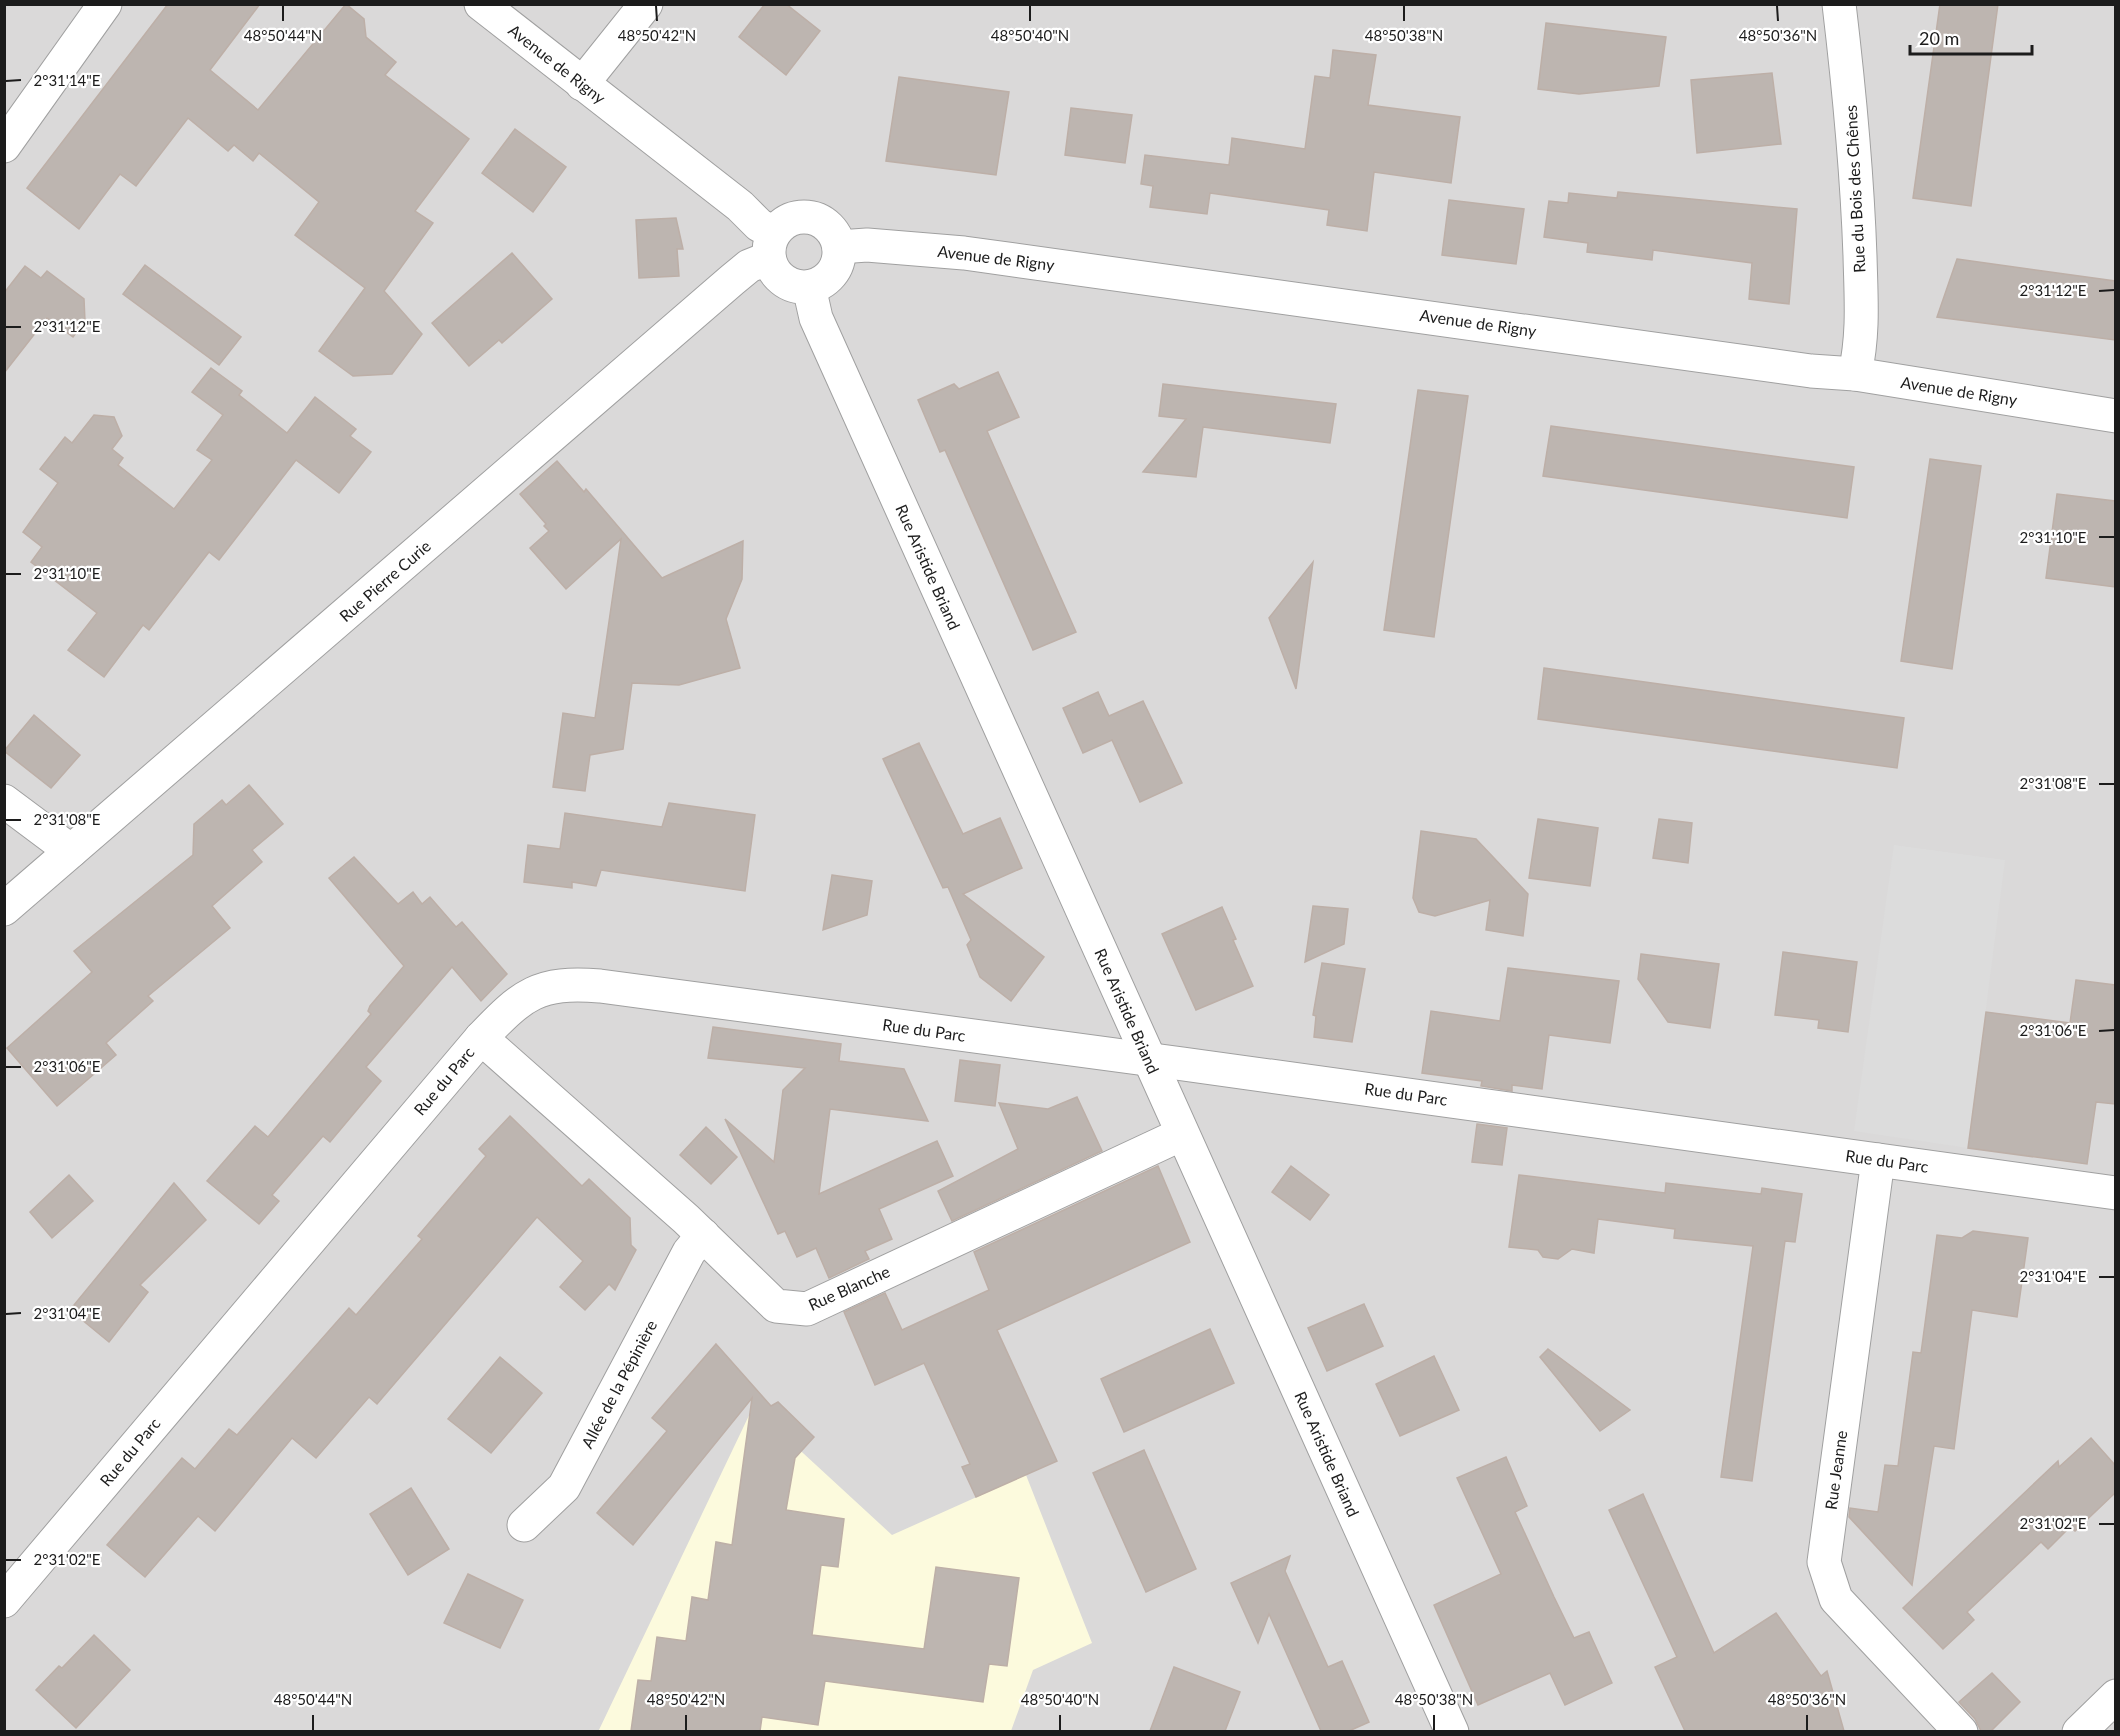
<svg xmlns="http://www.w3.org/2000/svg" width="2120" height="1736" font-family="Lato,sans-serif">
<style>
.residential{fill:#dad9d9}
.education{fill:#fcfadd}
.parking{fill:#dcdcdc}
.building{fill:#bdb5b0;stroke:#bdafa7;stroke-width:1.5}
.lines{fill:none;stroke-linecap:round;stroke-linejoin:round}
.minor-casing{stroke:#a0a0a0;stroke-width:35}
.minor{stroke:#fff;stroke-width:33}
.ticks{fill:none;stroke:#1c1c1c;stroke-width:2}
.labels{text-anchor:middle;stroke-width:4.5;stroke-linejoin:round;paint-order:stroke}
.street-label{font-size:16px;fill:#1c1c1c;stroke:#fff}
.ticks-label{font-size:15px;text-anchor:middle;fill:#1c1c1c;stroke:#fff;stroke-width:4.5;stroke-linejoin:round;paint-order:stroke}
</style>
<rect width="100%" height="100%" fill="#ede9e3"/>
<rect class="residential" x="5" y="5" width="2110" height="1726"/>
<path class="education" d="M 753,1407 L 892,1535 L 1026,1475 L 1092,1643 L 1033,1670 L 1011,1731 L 598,1732 Z"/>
<path class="parking" d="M 1894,845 L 2005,860 L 1968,1148 L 1854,1131 Z"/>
<g class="building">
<path d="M 168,4 L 260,4 L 210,70 L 258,110 L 346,4 L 364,19 L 366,37 L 396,62 L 385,75 L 469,139 L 415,211 L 433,223 L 384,291 L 422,334 L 392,374 L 353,376 L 319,351 L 365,288 L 295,235 L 319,202 L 259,153 L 253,161 L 234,145 L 228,151 L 188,118 L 136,186 L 120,174 L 79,229 L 27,188 Z"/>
<path d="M 765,4 L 786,4 L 820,31 L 786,75 L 739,37 Z"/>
<path d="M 1940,4 L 1998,4 L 1971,206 L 1913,198 Z"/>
<path d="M 1546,23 L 1666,37 L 1659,86 L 1579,94 L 1538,89 Z"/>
<path d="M 1333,50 L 1376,55 L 1368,105 L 1460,117 L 1451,183 L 1374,172 L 1367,231 L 1327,225 L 1329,210 L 1210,193 L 1207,214 L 1150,207 L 1153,186 L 1141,184 L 1145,155 L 1229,165 L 1232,138 L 1305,149 L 1315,76 L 1330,78 Z"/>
<path d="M 1772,73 L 1781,144 L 1697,153 L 1691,80 Z"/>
<path d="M 899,77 L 1009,92 L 996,175 L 886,161 Z"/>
<path d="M 1071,108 L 1132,115 L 1125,163 L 1065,155 Z"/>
<path d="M 515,129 L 566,167 L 533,212 L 482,173 Z"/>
<path d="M 1618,192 L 1797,209 L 1789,304 L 1749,299 L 1752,263 L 1653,250 L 1652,260 L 1587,252 L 1588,243 L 1544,237 L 1549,201 L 1568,203 L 1569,193 L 1617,198 Z"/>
<path d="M 1449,200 L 1524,209 L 1516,264 L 1442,255 Z"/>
<path d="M 676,218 L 683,249 L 677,249 L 679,276 L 639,278 L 636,220 Z"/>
<path d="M 512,253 L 552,299 L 502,343 L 499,340 L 469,366 L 432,323 Z"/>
<path d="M 1957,259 L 2115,281 L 2115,340 L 1937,317 Z"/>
<path d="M 145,265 L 241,337 L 219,365 L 123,294 Z"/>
<path d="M 25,266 L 41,278 L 47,271 L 84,299 L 85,321 L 73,337 L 47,318 L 4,373 L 4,293 Z"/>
<path d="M 211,368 L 242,391 L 239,395 L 287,433 L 315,397 L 356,429 L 350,436 L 371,452 L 339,493 L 296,460 L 219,560 L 209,552 L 149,630 L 143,625 L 104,677 L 68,650 L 97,613 L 31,562 L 42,547 L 23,532 L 58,483 L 40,469 L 65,437 L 72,443 L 94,415 L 114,417 L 122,436 L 112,449 L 123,458 L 118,465 L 174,509 L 212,460 L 197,450 L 223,415 L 192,392 Z"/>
<path d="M 998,372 L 1019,417 L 987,431 L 1076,632 L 1033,650 L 945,450 L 940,452 L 918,400 L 954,384 L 959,389 Z"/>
<path d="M 1163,384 L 1336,404 L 1330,443 L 1203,427 L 1196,477 L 1143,472 L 1186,419 L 1159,416 Z"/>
<path d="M 1418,390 L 1468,396 L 1434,637 L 1384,630 Z"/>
<path d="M 1551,426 L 1854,467 L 1847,518 L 1543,476 Z"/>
<path d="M 1930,459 L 1981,466 L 1952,669 L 1901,661 Z"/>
<path d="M 557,461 L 584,492 L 586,489 L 662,578 L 743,541 L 742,579 L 726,619 L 740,668 L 679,685 L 632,683 L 623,749 L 590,755 L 585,791 L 553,787 L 563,713 L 595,718 L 621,539 L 566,589 L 530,548 L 549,531 L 544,526 L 546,524 L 520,494 Z"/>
<path d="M 2057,494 L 2115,501 L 2115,587 L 2046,578 Z"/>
<path d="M 1313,562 L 1296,689 L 1269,618 Z"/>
<path d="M 1544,668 L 1904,718 L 1897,768 L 1538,719 Z"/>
<path d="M 1098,692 L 1109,716 L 1143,701 L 1182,783 L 1140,802 L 1112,740 L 1083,753 L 1063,708 Z"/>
<path d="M 34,715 L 80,755 L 51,788 L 4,751 Z"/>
<path d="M 919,743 L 963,834 L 1000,818 L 1022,868 L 963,894 L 1044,957 L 1011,1001 L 980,977 L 967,945 L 971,940 L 948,887 L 943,888 L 883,759 Z"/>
<path d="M 249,785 L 283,824 L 252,850 L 262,862 L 212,906 L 230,928 L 148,996 L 153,1001 L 106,1043 L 116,1055 L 57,1106 L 7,1048 L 92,972 L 74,951 L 193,855 L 194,824 L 222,800 L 226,805 Z"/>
<path d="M 669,803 L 755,815 L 745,891 L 601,870 L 596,886 L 572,882 L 572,888 L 524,882 L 528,845 L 560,849 L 565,813 L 662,827 Z"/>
<path d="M 1538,819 L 1598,828 L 1590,886 L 1529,878 Z"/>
<path d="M 1659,819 L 1692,823 L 1688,863 L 1653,858 Z"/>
<path d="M 1421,831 L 1476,839 L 1528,894 L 1523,936 L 1486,930 L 1490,900 L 1435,916 L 1419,912 L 1413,898 Z"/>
<path d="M 354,857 L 398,904 L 413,892 L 422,904 L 430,897 L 456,927 L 462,922 L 507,974 L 481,1001 L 452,967 L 366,1067 L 381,1081 L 330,1142 L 323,1136 L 272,1195 L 279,1201 L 259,1224 L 207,1181 L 255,1126 L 268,1137 L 371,1014 L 368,1011 L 370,1006 L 404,966 L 329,878 Z"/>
<path d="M 832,875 L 872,881 L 867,915 L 823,930 Z"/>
<path d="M 1313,906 L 1348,909 L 1344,944 L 1305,962 Z"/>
<path d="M 1222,907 L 1236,939 L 1233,940 L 1253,986 L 1196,1010 L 1162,934 Z"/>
<path d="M 1783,952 L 1857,962 L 1848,1032 L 1818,1028 L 1819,1020 L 1775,1015 Z"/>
<path d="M 1641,954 L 1719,964 L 1710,1028 L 1668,1022 L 1638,979 Z"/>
<path d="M 1322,963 L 1365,969 L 1352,1042 L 1314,1037 L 1316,1016 L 1313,1015 Z"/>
<path d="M 1508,968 L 1619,981 L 1610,1043 L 1549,1035 L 1542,1089 L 1512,1085 L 1512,1091 L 1481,1086 L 1482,1081 L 1422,1073 L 1431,1011 L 1500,1021 Z"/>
<path d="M 2076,980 L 2115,985 L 2115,1104 L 2096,1102 L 2087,1164 L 1968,1148 L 1986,1012 L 2070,1023 Z"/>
<path d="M 713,1027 L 841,1044 L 839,1061 L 904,1069 L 928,1121 L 830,1109 L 819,1194 L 937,1141 L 953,1176 L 879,1209 L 892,1239 L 865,1251 L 869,1259 L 829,1278 L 816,1248 L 797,1257 L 785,1231 L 778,1234 L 725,1119 L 774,1162 L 783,1090 L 805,1068 L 708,1058 Z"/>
<path d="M 960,1060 L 1000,1065 L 995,1106 L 955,1101 Z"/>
<path d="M 1077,1097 L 1102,1151 L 952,1221 L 938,1191 L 1018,1149 L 999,1103 L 1048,1109 Z"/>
<path d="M 510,1116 L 582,1186 L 589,1179 L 630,1218 L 631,1245 L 636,1250 L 615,1290 L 609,1284 L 585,1310 L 560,1287 L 583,1261 L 537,1217 L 377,1404 L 369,1397 L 316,1458 L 292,1438 L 215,1531 L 198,1516 L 145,1577 L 107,1545 L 182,1458 L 195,1469 L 229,1429 L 237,1435 L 349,1308 L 356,1315 L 422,1239 L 418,1236 L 486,1156 L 479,1149 Z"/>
<path d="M 1477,1124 L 1507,1128 L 1502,1165 L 1472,1162 Z"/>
<path d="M 706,1127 L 737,1157 L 711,1184 L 680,1155 Z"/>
<path d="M 1158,1166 L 1190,1242 L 997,1330 L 1057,1461 L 976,1497 L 962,1467 L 970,1464 L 924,1363 L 875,1385 L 844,1312 L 885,1293 L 902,1330 L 989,1290 L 974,1252 Z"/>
<path d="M 1291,1166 L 1329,1195 L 1310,1220 L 1272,1192 Z"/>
<path d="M 69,1175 L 93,1201 L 52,1238 L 30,1212 Z"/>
<path d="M 1519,1175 L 1665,1193 L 1666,1183 L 1761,1194 L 1762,1188 L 1802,1194 L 1795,1242 L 1785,1241 L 1752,1481 L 1721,1477 L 1753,1246 L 1674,1238 L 1675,1229 L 1598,1219 L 1594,1253 L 1572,1249 L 1558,1259 L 1543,1257 L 1538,1250 L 1509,1247 Z"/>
<path d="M 174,1183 L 206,1220 L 140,1285 L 148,1292 L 109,1342 L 70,1310 Z"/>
<path d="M 1973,1231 L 2028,1238 L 2017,1317 L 1972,1310 L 1954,1449 L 1934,1446 L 1912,1585 L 1849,1517 L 1850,1508 L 1878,1512 L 1885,1465 L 1898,1466 L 1913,1352 L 1921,1353 L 1937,1235 L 1962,1238 Z"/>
<path d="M 1364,1304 L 1383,1346 L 1327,1371 L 1308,1328 Z"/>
<path d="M 1210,1329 L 1234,1383 L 1124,1432 L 1101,1379 Z"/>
<path d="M 716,1344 L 771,1406 L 778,1402 L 814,1437 L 795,1458 L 786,1510 L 844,1519 L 838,1567 L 821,1565 L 812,1635 L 924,1649 L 936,1567 L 1019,1578 L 1007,1666 L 989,1664 L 983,1702 L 825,1681 L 818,1725 L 762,1717 L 760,1731 L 631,1731 L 638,1680 L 651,1681 L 657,1637 L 686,1641 L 692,1597 L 708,1600 L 716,1542 L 732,1545 L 752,1398 L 633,1545 L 597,1513 L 667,1431 L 652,1418 Z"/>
<path d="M 1548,1349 L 1630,1410 L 1600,1431 L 1540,1357 Z"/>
<path d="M 1434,1356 L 1459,1410 L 1400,1436 L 1376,1384 Z"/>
<path d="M 500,1357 L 542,1393 L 491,1453 L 448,1419 Z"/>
<path d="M 2091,1438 L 2115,1465 L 2115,1493 L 2075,1531 L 2070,1527 L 2048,1549 L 2041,1542 L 1967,1612 L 1974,1620 L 1943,1649 L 1903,1608 L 2058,1461 L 2059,1467 Z"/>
<path d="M 1144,1450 L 1196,1569 L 1146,1592 L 1093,1473 Z"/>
<path d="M 1506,1457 L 1527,1506 L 1515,1512 L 1554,1597 L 1574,1638 L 1589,1632 L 1612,1683 L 1565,1705 L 1550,1673 L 1478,1705 L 1434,1605 L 1501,1574 L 1457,1478 Z"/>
<path d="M 411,1488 L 449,1549 L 408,1575 L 370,1514 Z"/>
<path d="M 1643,1494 L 1714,1653 L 1776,1613 L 1821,1676 L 1827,1671 L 1844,1731 L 1685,1731 L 1655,1667 L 1677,1657 L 1609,1510 Z"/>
<path d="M 1290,1556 L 1285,1571 L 1328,1667 L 1342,1661 L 1369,1722 L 1349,1731 L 1321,1731 L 1269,1614 L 1258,1643 L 1231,1583 Z"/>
<path d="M 468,1574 L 523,1600 L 500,1648 L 444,1623 Z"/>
<path d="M 94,1635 L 130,1670 L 76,1728 L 36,1690 L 59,1666 L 62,1668 Z"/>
<path d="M 1174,1667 L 1240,1692 L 1225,1731 L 1150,1731 Z"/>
<path d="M 1992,1673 L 2020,1702 L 1991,1731 L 1981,1731 L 1975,1719 L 1959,1702 Z"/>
</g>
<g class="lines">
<g class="minor-casing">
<g id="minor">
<path d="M 481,4 L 740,206 L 759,225 L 774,233"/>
<path d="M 1839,4 C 1849,88 1857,171 1860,256 C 1861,298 1864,332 1855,374"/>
<path d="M 582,84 L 646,4"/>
<path d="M 4,146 L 105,4"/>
<circle cx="804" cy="252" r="35"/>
<path d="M 839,247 L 867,245 L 964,253 L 1811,371 L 1855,374 L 2116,416"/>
<path d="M 809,287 L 816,318 L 1452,1732"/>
<path d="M 4,801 L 71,851"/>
<path d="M 4,909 L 732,280 L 749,266 L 769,258"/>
<path d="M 481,1038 L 686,1219 L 776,1306 L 807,1309 L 1182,1134"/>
<path d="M 1878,1160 L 1824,1562 L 1836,1599 L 1961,1732"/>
<path d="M 524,1525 L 564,1487 L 689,1252 L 703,1235"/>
<path d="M 4,1601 L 481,1038 C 523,994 538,981 600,986 L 1183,1064 L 2116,1193"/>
<path d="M 2079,1732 L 2116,1696"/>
</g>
</g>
<use href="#minor" class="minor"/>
</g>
<path class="ticks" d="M 283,6 L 283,21M 656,6 L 657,21M 1030,6 L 1030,21M 1404,6 L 1404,21M 1777,6 L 1778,21M 6,81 L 21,80M 2099,291 L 2114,290M 6,327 L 21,327M 2099,537 L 2114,537M 6,574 L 21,574M 2099,784 L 2114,784M 6,820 L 21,820M 2099,1031 L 2114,1030M 6,1067 L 21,1067M 2099,1277 L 2114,1277M 6,1314 L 21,1313M 2099,1524 L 2114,1524M 6,1560 L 21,1560M 313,1715 L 313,1730M 686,1715 L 686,1730M 1060,1715 L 1060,1730M 1434,1715 L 1434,1730M 1807,1715 L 1807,1730"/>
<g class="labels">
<g class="street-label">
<text transform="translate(557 64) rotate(38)" y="6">Avenue de Rigny</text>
<text transform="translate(1855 189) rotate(-93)" y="6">Rue du Bois des Chênes</text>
<text transform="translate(996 258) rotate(7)" y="6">Avenue de Rigny</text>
<text transform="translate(1478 323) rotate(8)" y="6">Avenue de Rigny</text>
<text transform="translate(1959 391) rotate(9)" y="6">Avenue de Rigny</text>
<text transform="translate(928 567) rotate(66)" y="6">Rue Aristide Briand</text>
<text transform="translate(385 581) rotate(-41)" y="6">Rue Pierre Curie</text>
<text transform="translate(1127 1011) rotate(66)" y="6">Rue Aristide Briand</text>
<text transform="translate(924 1030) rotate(8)" y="6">Rue du Parc</text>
<text transform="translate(444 1081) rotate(-50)" y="6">Rue du Parc</text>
<text transform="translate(1406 1094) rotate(8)" y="6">Rue du Parc</text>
<text transform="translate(1887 1161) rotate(8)" y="6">Rue du Parc</text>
<text transform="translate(849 1288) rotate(-24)" y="6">Rue Blanche</text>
<text transform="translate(619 1384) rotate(-62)" y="6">Allée de la Pépinière</text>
<text transform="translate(130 1452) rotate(-50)" y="6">Rue du Parc</text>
<text transform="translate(1327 1454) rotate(66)" y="6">Rue Aristide Briand</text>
<text transform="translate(1836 1470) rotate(-82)" y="6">Rue Jeanne</text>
</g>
</g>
<g class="ticks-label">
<text x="283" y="41">48°50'44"N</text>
<text x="657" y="41">48°50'42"N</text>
<text x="1030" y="41">48°50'40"N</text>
<text x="1404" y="41">48°50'38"N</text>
<text x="1778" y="41">48°50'36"N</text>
<text x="67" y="86">2°31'14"E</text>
<text x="2053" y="296">2°31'12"E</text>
<text x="67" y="332">2°31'12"E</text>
<text x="2053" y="543">2°31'10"E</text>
<text x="67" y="579">2°31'10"E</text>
<text x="2053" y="789">2°31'08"E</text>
<text x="67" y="825">2°31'08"E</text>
<text x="2053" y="1036">2°31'06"E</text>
<text x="67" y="1072">2°31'06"E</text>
<text x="2053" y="1282">2°31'04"E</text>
<text x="67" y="1319">2°31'04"E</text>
<text x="2053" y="1529">2°31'02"E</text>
<text x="67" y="1565">2°31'02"E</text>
<text x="313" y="1705">48°50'44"N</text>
<text x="686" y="1705">48°50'42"N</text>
<text x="1060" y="1705">48°50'40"N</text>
<text x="1434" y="1705">48°50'38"N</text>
<text x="1807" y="1705">48°50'36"N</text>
</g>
<rect width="2120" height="1736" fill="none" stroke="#1c1c1c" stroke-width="12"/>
<path d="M1910 45v9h122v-9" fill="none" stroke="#1c1c1c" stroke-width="3"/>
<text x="1919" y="45" font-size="18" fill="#1c1c1c" stroke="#ffffff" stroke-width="4.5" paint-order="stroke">20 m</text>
</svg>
